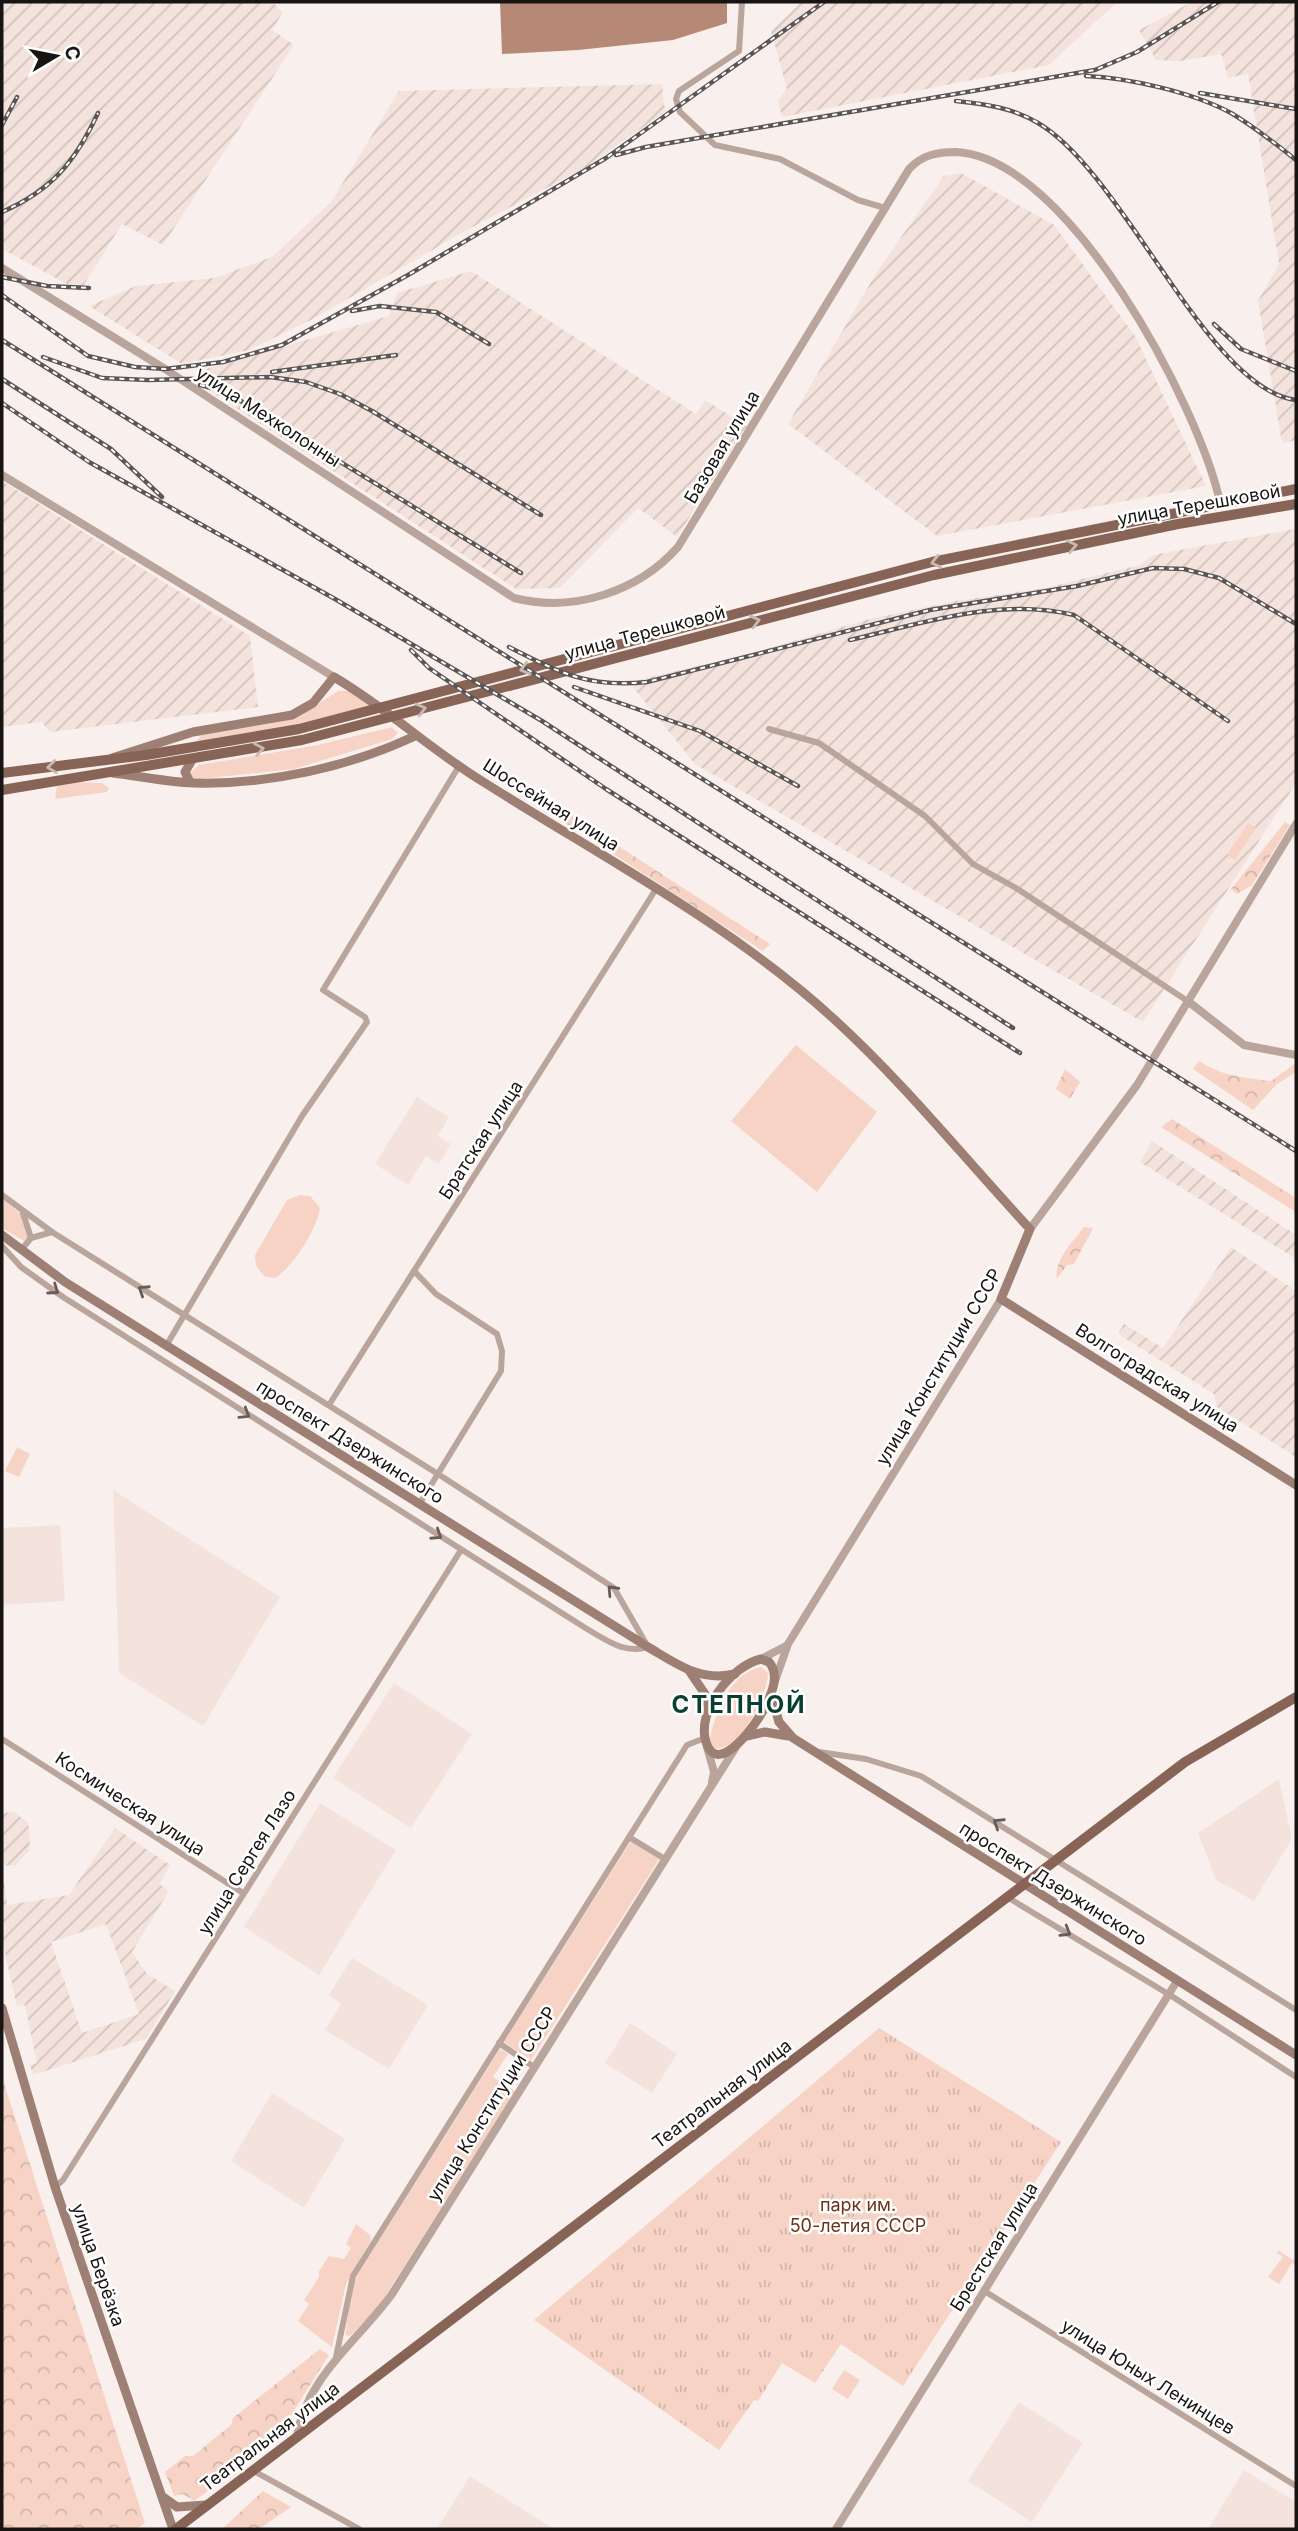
<svg xmlns="http://www.w3.org/2000/svg" width="1298" height="2531" font-family="Inter,sans-serif">
<style>
.built{fill:#f4e3dc}
.industrial{fill:url(#industrial-furrows);fill-rule:evenodd}
.green{fill:#f7d3c5}
.forest{fill:url(#forest-crowns)}
.park{fill:url(#park-tufts)}
.water{fill:#b68977}
.lines{fill:none;stroke-linecap:round;stroke-linejoin:round}
.minor{stroke:#baa59c;stroke-width:6}
.tertiary{stroke:#baa59c;stroke-width:8}
.secondary{stroke:#9d7f73;stroke-width:9}
.primary{stroke:#886456;stroke-width:10}
.rail-casing{stroke:#5b5655;stroke-width:4.5}
.rail{stroke:#fff;stroke-width:2;stroke-dasharray:5;stroke-linecap:butt}
.oneway{stroke:#c9b9b3}
.oneway2{stroke:#685c58}
.labels{text-anchor:middle;stroke-width:5;stroke-linejoin:round;paint-order:stroke}
.street-label{font-size:18px;fill:#171413;stroke:#fff}
.park-label{font-size:18px;fill:#6d331a;stroke:#fff}
.district-label{font-size:24px;font-weight:bold;letter-spacing:2px;fill:#093f30;stroke:#fff}
</style>
<defs>
<pattern id="industrial-furrows" width="10" height="10" patternUnits="userSpaceOnUse" patternTransform="scale(1.75)"><rect width="10" height="10" fill="#f4e3dc"/><path d="M-1 1l2-2M0 10L10 0M9 11l2-2" fill="none" stroke="#d0c2bc"/></pattern>
<pattern id="forest-crowns" width="20" height="18" patternUnits="userSpaceOnUse" patternTransform="scale(1.75)"><rect width="20" height="18" fill="#f7d3c5"/><path d="M2 6a3 3 0 1 1 6 0M12 15a3 3 0 1 1 6 0" fill="none" stroke="#d3b4a8"/></pattern>
<pattern id="park-tufts" width="24" height="20" patternUnits="userSpaceOnUse" patternTransform="scale(1.75)"><rect width="24" height="20" fill="#f7d3c5"/><path d="M3 7l-1-3M5 7V3M7 7l1-3M15 17l-1-3M17 17v-4M19 17l1-3" fill="none" stroke="#d3b4a8"/></pattern>
</defs>
<rect width="100%" height="100%" fill="#f9f0ed"/>
<g class="built">
<path d="M 417,1097 L 449,1117 L 438,1136 L 451,1144 L 439,1164 L 426,1156 L 408,1185 L 375,1164 Z"/>
<path d="M 113,1490 L 280,1597 L 203,1726 L 119,1673 Z"/>
<path d="M 60,1525 L 65,1601 L 2,1605 L 2,1528 Z"/>
<path d="M 394,1683 L 472,1734 L 411,1828 L 333,1778 Z"/>
<path d="M 1279,1779 L 1292,1839 L 1254,1901 L 1216,1880 L 1198,1833 Z"/>
<path d="M 320,1803 L 396,1850 L 319,1975 L 244,1927 Z"/>
<path d="M 352,1958 L 428,2005 L 389,2069 L 325,2030 L 341,2004 L 329,1995 Z"/>
<path d="M 630,2023 L 677,2054 L 652,2093 L 605,2063 Z"/>
<path d="M 272,2093 L 345,2139 L 304,2208 L 231,2161 Z"/>
<path d="M 1019,2402 L 1083,2443 L 1032,2522 L 968,2481 Z"/>
<path d="M 1244,2470 L 1296,2502 L 1296,2529 L 1208,2529 Z"/>
<path d="M 470,2476 L 554,2529 L 437,2529 Z"/>
</g>
<g class="industrial">
<path d="M 2,2 L 272,2 L 283,12 L 272,30 L 294,45 L 163,245 L 122,224 L 80,291 L 2,249 Z"/>
<path d="M 802,2 L 1117,2 L 1049,65 L 782,117 L 778,100 L 787,89 L 771,31 Z"/>
<path d="M 1192,2 L 1296,2 L 1296,440 L 1282,443 L 1258,301 L 1279,264 L 1248,74 L 1228,78 L 1221,54 L 1180,61 L 1156,60 L 1139,30 Z"/>
<path d="M 662,84 L 665,112 L 586,167 L 465,231 L 313,319 L 249,350 L 182,364 L 89,306 L 136,286 L 214,278 L 272,257 L 331,202 L 399,91 Z"/>
<path d="M 961,173 L 1054,225 L 1135,336 L 1206,486 L 937,536 L 788,424 L 878,270 L 944,176 Z"/>
<path d="M 471,271 L 696,414 L 705,400 L 747,426 L 677,537 L 638,508 L 560,588 L 516,589 L 202,386 L 206,369 L 389,316 L 397,293 Z"/>
<path d="M 2,481 L 250,636 L 258,707 L 50,732 L 42,722 L 2,727 Z"/>
<path d="M 1296,529 L 1296,783 L 1143,1022 L 695,764 L 629,682 L 748,654 L 866,620 L 955,601 L 1045,588 L 1140,565 L 1153,555 Z"/>
<path d="M 1152,1141 L 1296,1235 L 1296,1259 L 1140,1162 Z"/>
<path d="M 1231,1247 L 1296,1291 L 1296,1457 L 1217,1407 L 1214,1394 L 1118,1334 L 1124,1324 L 1163,1348 Z"/>
<path d="M 14,1812 L 28,1823 L 30,1839 L 29,1851 L 15,1866 L 2,1865 L 7,1905 L 69,1895 L 115,1828 L 170,1865 L 159,1884 L 169,1891 L 132,1952 L 147,1974 L 175,1991 L 146,2039 L 33,2075 L 30,2065 L 37,2063 L 25,2005 L 17,2006 L 2,1940 L 2,1813 ZM 106,1924 L 139,2014 L 82,2033 L 51,1942 Z"/>
</g>
<g class="green">
<path d="M 338,691 L 348,691 L 369,706 L 273,731 L 198,743 L 197,740 L 202,735 L 295,719 Z"/>
<path d="M 392,727 L 398,733 L 392,739 L 294,769 L 199,779 L 193,778 L 190,773 L 199,765 L 318,745 Z"/>
<path d="M 76,782 L 102,783 L 109,788 L 107,792 L 55,799 L 57,786 Z"/>
<path d="M 1248,823 L 1256,828 L 1235,860 L 1227,855 Z"/>
<path d="M 796,1045 L 877,1112 L 817,1192 L 731,1121 Z"/>
<path d="M 300,1195 L 310,1196 L 320,1208 C 316,1230 294,1266 275,1278 L 264,1276 L 256,1266 L 255,1255 L 287,1200 Z"/>
<path d="M 2,1199 L 22,1215 L 29,1236 L 24,1241 L 2,1228 Z"/>
<path d="M 17,1447 L 30,1454 L 19,1477 L 5,1471 Z"/>
<path d="M 761,1667 L 768,1673 C 768,1695 739,1754 712,1748 L 709,1742 C 715,1713 729,1674 761,1667 Z"/>
<path d="M 631,1841 L 660,1858 L 531,2060 L 504,2042 Z"/>
<path d="M 500,2049 L 508,2054 L 493,2077 L 515,2091 L 377,2309 L 350,2336 L 345,2335 L 352,2289 L 358,2274 Z"/>
<path d="M 356,2224 L 370,2235 L 371,2240 L 346,2284 L 332,2347 L 298,2321 L 309,2304 L 304,2300 L 319,2277 L 319,2271 L 329,2256 L 344,2259 L 351,2248 L 346,2244 Z"/>
<path d="M 1278,2250 L 1296,2262 L 1296,2265 L 1292,2263 L 1279,2284 L 1268,2277 L 1283,2257 L 1277,2253 Z"/>
<path d="M 844,2370 L 860,2380 L 848,2399 L 832,2389 Z"/>
</g>
<g class="forest">
<path d="M 502,771 L 770,944 L 763,951 L 496,778 Z"/>
<path d="M 1285,822 L 1290,825 L 1252,885 L 1237,894 L 1231,889 Z"/>
<path d="M 1199,1061 C 1222,1076 1244,1078 1271,1081 L 1296,1063 L 1296,1072 L 1277,1084 L 1253,1110 L 1193,1069 Z"/>
<path d="M 1065,1069 L 1080,1082 L 1070,1099 L 1056,1089 Z"/>
<path d="M 1172,1119 L 1296,1198 L 1296,1212 L 1161,1127 Z"/>
<path d="M 1084,1227 L 1093,1228 L 1074,1264 L 1067,1265 L 1057,1279 C 1053,1261 1075,1239 1084,1227 Z"/>
<path d="M 2,2077 L 145,2523 L 136,2529 L 2,2529 Z"/>
<path d="M 320,2349 L 329,2355 L 274,2442 L 194,2501 L 183,2494 L 174,2496 L 165,2472 L 185,2456 L 193,2456 L 231,2425 L 233,2418 Z"/>
<path d="M 263,2491 L 291,2507 L 259,2529 L 222,2529 Z"/>
</g>
<path class="park" d="M 879,2028 L 1061,2142 L 903,2386 L 841,2344 L 815,2383 L 782,2363 L 758,2401 L 754,2400 L 719,2450 L 534,2320 Z"/>
<path class="water" d="M 500,2 L 727,2 L 727,23 L 673,40 L 578,50 L 502,54 Z"/>
<g class="lines">
<g class="minor">
<path d="M 742,2 L 739,51 L 679,91 L 676,99 L 680,112 L 715,145 L 780,159 L 858,200 L 885,208"/>
<path d="M 769,729 L 819,743 L 925,816 L 973,864 L 1016,888 L 1189,1002"/>
<path d="M 2,1195 L 52,1232 L 438,1474 L 614,1588 L 648,1647 C 624,1654 608,1641 587,1629 L 63,1297 L 21,1267 L 2,1246"/>
<path d="M 23,1213 L 31,1238"/>
<path d="M 21,1250 L 31,1238 L 52,1232"/>
<path d="M 414,1271 L 436,1294 L 497,1334 L 502,1351 L 501,1371 L 420,1503"/>
<path d="M 166,1346 L 302,1116 L 367,1022 L 365,1017 L 323,990 L 459,766"/>
<path d="M 329,1405 L 656,889"/>
<path d="M 2,1739 L 243,1893"/>
<path d="M 819,1752 L 866,1759 L 921,1776 L 1296,2010"/>
<path d="M 629,1837 L 665,1859"/>
<path d="M 1007,1897 L 1170,1995 L 1296,2077"/>
<path d="M 499,2043 L 534,2067"/>
<path d="M 55,2187 L 63,2180 L 461,1550"/>
<path d="M 986,2292 L 1296,2486"/>
<path d="M 336,2357 L 353,2276 L 687,1745 L 705,1738"/>
<path d="M 252,2470 L 359,2529"/>
</g>
<g class="tertiary">
<path d="M 2,268 L 165,369 L 514,598 C 573,613 638,592 678,547 L 909,169 C 922,155 937,152 956,152 C 1068,157 1199,406 1220,502"/>
<path d="M 2,475 L 334,677"/>
<path d="M 1189,1002 L 1244,1045 L 1296,1055"/>
<path d="M 1030,1229 L 1137,1085 L 1296,824"/>
<path d="M 761,1659 L 786,1646"/>
<path d="M 775,1681 L 788,1644 L 1001,1299"/>
<path d="M 707,1747 L 714,1772 L 712,1782"/>
<path d="M 297,2436 C 307,2376 359,2340 392,2294 L 736,1747"/>
<path d="M 836,2529 L 1177,1981"/>
</g>
<g class="secondary">
<path d="M 112,758 L 193,732 L 292,715 L 313,703 L 334,677 C 387,708 432,751 485,783 C 602,857 733,926 835,1020 C 905,1084 965,1159 1030,1229 L 1001,1299 L 1296,1485"/>
<path d="M 113,773 C 139,776 167,782 194,783 C 267,785 349,767 415,736"/>
<path d="M 190,782 L 185,772 L 192,760"/>
<path d="M 2,1235 L 65,1282 L 648,1647 C 677,1664 700,1682 735,1674"/>
<path d="M 761,1659 L 769,1662 C 780,1675 772,1693 765,1707 C 759,1720 718,1780 706,1742 C 696,1711 731,1666 761,1659 Z"/>
<path d="M 690,1672 L 705,1694 L 709,1712"/>
<path d="M 771,1694 L 779,1722 L 793,1738 L 1296,2055"/>
<path d="M 747,1736 L 765,1732 L 788,1736"/>
<path d="M 2,2008 L 55,2187 L 173,2529"/>
<path d="M 163,2497 L 177,2507 L 206,2505"/>
</g>
<g class="primary">
<path d="M 2,773 L 146,755 L 299,729 L 932,562 L 1296,489"/>
<path d="M 2,790 L 302,740 L 934,575 L 1178,524 L 1296,504"/>
<path d="M 176,2529 L 1185,1762 L 1296,1697"/>
</g>
<g class="rail-casing">
<g id="rail">
<path d="M 1086,76 C 1129,78 1192,92 1231,113 C 1253,126 1276,144 1296,160"/>
<path d="M 1200,93 L 1296,109"/>
<path d="M 956,101 C 986,104 1013,108 1038,123 C 1125,174 1207,389 1296,400"/>
<path d="M 2,125 L 17,97"/>
<path d="M 616,155 L 646,147 L 1095,70 L 1137,52 L 1218,2"/>
<path d="M 2,212 C 52,190 75,162 98,113"/>
<path d="M 2,277 L 47,286 L 89,288"/>
<path d="M 2,295 L 88,356 L 135,367 L 165,369 L 223,362 L 282,345 L 408,275 L 606,158 L 824,2"/>
<path d="M 352,311 L 380,306 L 436,312 L 489,344"/>
<path d="M 1214,324 L 1241,349 L 1296,371"/>
<path d="M 2,340 L 1296,1151"/>
<path d="M 43,357 L 102,378 L 148,380 L 270,377 L 306,382 L 340,394 L 372,411 L 541,515"/>
<path d="M 272,372 L 396,355"/>
<path d="M 2,379 L 111,449 L 162,497"/>
<path d="M 200,385 L 224,391 L 251,407 L 521,573"/>
<path d="M 2,403 L 89,462 L 335,599 L 542,721 L 1013,1028"/>
<path d="M 850,640 C 923,623 999,597 1074,615 L 1228,721"/>
<path d="M 509,647 C 560,673 588,688 647,682 L 930,610 L 1077,586 L 1153,568 L 1184,569 L 1219,578 L 1296,624"/>
<path d="M 411,650 L 429,668 L 606,789 L 1020,1053"/>
<path d="M 574,687 L 700,731 L 798,786"/>
</g>
</g>
<use href="#rail" class="rail"/>
</g>
<defs><path id="oneway-chevron" d="M-2-3.5L2.5 0L-2 3.5" fill="none" stroke-width="1.6" stroke-linecap="round" stroke-linejoin="round" transform="scale(1.75)"/></defs>
<g class="oneway">
<use href="#oneway-chevron" transform="translate(1072 546) rotate(-12)"/>
<use href="#oneway-chevron" transform="translate(936 562) rotate(167)"/>
<use href="#oneway-chevron" transform="translate(755 621) rotate(-14)"/>
<use href="#oneway-chevron" transform="translate(525 669) rotate(165)"/>
<use href="#oneway-chevron" transform="translate(421 709) rotate(-15)"/>
<use href="#oneway-chevron" transform="translate(259 749) rotate(-11)"/>
<use href="#oneway-chevron" transform="translate(52 767) rotate(173)"/>
</g>
<g class="oneway2">
<use href="#oneway-chevron" transform="translate(54 1290) rotate(35)"/>
<use href="#oneway-chevron" transform="translate(143 1290) rotate(-147)"/>
<use href="#oneway-chevron" transform="translate(245 1414) rotate(32)"/>
<use href="#oneway-chevron" transform="translate(437 1535) rotate(33)"/>
<use href="#oneway-chevron" transform="translate(612 1590) rotate(-133)"/>
<use href="#oneway-chevron" transform="translate(998 1823) rotate(-147)"/>
<use href="#oneway-chevron" transform="translate(1066 1932) rotate(31)"/>
</g>
<g class="labels">
<g class="street-label">
<text transform="translate(268 417) rotate(33)" y="6">улица Мехколонны</text>
<text transform="translate(722 447) rotate(-59)" y="6">Базовая улица</text>
<text transform="translate(1199 505) rotate(-10)" y="6">улица Терешковой</text>
<text transform="translate(645 633) rotate(-15)" y="6">улица Терешковой</text>
<text transform="translate(551 805) rotate(32)" y="6">Шоссейная улица</text>
<text transform="translate(481 1140) rotate(-57)" y="6">Братская улица</text>
<text transform="translate(939 1367) rotate(-59)" y="6">улица Конституции СССР</text>
<text transform="translate(1157 1378) rotate(32)" y="6">Волгоградская улица</text>
<text transform="translate(350 1442) rotate(32)" y="6">проспект Дзержинского</text>
<text transform="translate(130 1804) rotate(33)" y="6">Космическая улица</text>
<text transform="translate(247 1862) rotate(-58)" y="6">улица Сергея Лазо</text>
<text transform="translate(1053 1884) rotate(32)" y="6">проспект Дзержинского</text>
<text transform="translate(722 2094) rotate(-37)" y="6">Театральная улица</text>
<text transform="translate(492 2104) rotate(-58)" y="6">улица Конституции СССР</text>
<text transform="translate(994 2247) rotate(-58)" y="6">Брестская улица</text>
<text transform="translate(98 2265) rotate(71)" y="6">улица Берёзка</text>
<text transform="translate(1148 2377) rotate(32)" y="6">улица Юных Ленинцев</text>
<text transform="translate(270 2437) rotate(-37)" y="6">Театральная улица</text>
</g>
<g class="park-label">
<text x="858" y="2211">парк им.<tspan x="858" dy="21">50-летия СССР</tspan></text>
</g>
<g class="district-label">
<text x="739" y="1713">СТЕПНОЙ</text>
</g>
</g>
<rect width="1298" height="2531" fill="none" stroke="#171413" stroke-width="7"/>
<g transform="translate(56 56) rotate(80)" stroke="#ffffff" stroke-width="5" paint-order="stroke">
<path d="M0-5L12 26L0 18L-12 26Z" fill="#171413"/>
<text y="-10" font-size="19" font-weight="bold" text-anchor="middle" fill="#171413">С</text>
</g>
</svg>
